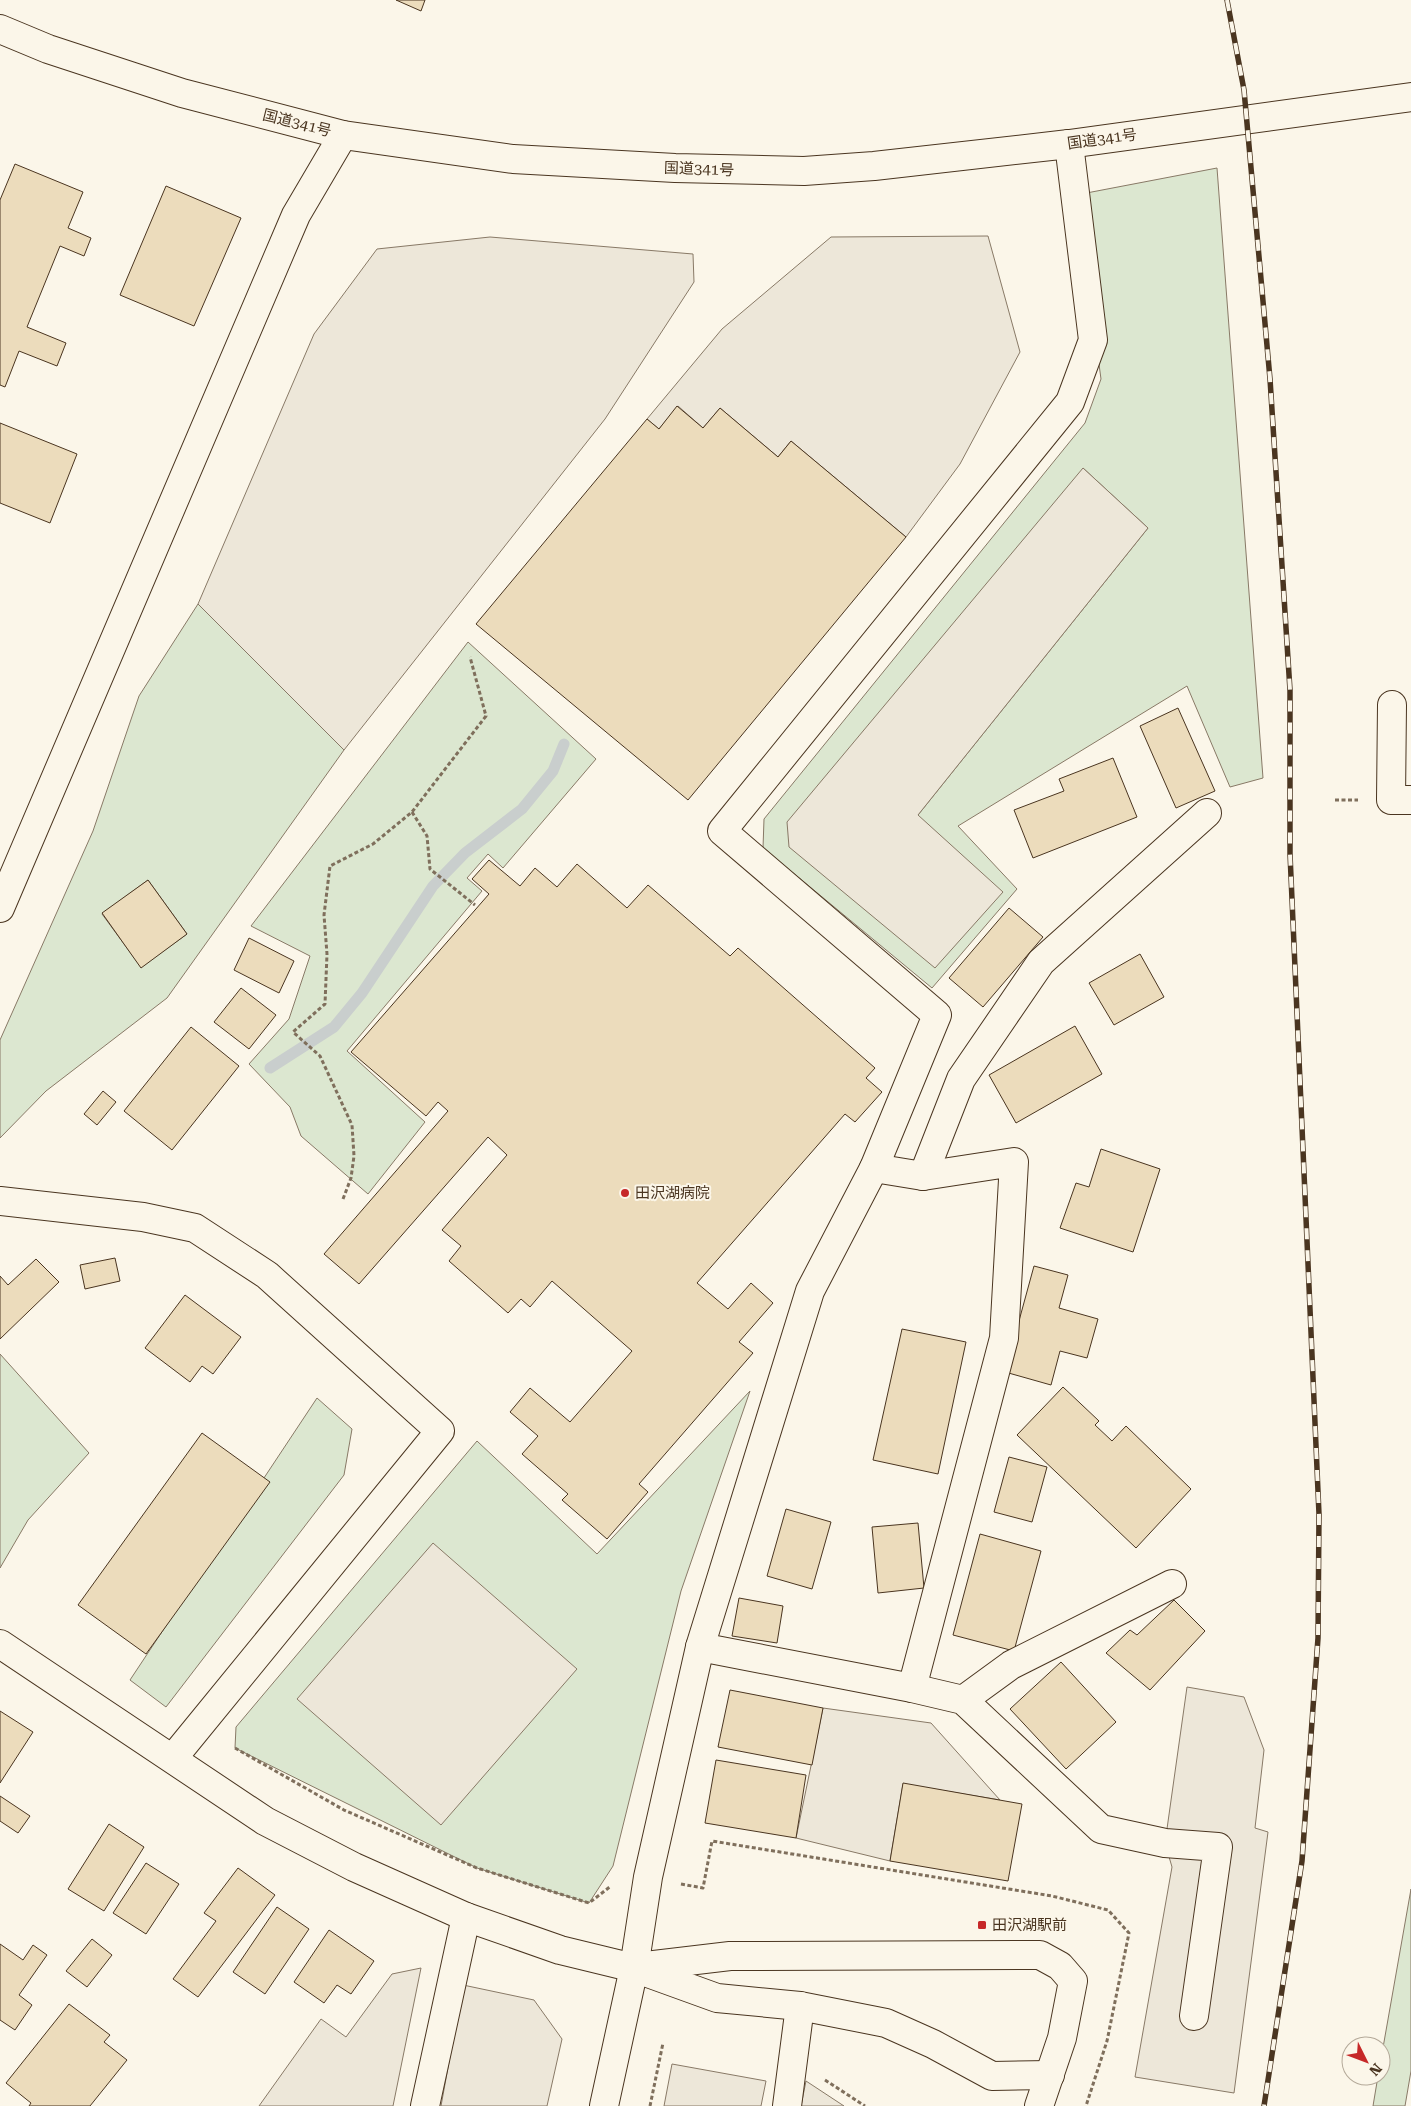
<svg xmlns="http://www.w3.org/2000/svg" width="1411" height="2106" font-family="'Roboto Serif','Noto Sans JP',serif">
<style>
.green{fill:#dce7d0;stroke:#887966;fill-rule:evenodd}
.parking{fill:#ede7d9;stroke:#887966}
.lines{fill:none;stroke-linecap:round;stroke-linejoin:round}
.stream{stroke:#c9cecd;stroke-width:11}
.building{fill:#ecdcbc;stroke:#4a3520}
.minor-casing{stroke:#4a3520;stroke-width:30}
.highway-casing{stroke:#4a3520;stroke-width:30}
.path{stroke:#7f6f5c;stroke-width:3;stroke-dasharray:4 2.5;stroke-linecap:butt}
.minor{stroke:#fbf6e9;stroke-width:28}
.highway{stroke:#fbf6e9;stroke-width:28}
.rail-casing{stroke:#4a3520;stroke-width:5.5}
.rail{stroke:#fbf6e9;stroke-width:4;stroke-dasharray:11;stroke-linecap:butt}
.poi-dot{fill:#c62828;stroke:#fbf6e9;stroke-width:2}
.labels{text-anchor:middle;stroke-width:4;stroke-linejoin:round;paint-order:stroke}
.street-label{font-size:15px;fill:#4a3520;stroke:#fbf6e9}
.poi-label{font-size:15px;fill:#4a3520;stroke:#fbf6e9;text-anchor:start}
</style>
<rect width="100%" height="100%" fill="#fbf6e9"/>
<g class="green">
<path d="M 1217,168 L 1263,778 L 1230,787 L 1187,686 L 958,826 L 1017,889 L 932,988 L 763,848 L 764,819 L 1085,423 L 1101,379 L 1076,195 ZM 1083,468 L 1148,528 L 918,815 Z"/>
<path d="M 198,604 L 344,750 L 167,998 L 46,1091 L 0,1138 L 0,1040 L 93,831 L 139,696 ZM 148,880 L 187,934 L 141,967 L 102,914 Z"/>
<path d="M 468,642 L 596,759 L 503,868 L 488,854 L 467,878 L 482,891 L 347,1051 L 425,1122 L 368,1194 L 301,1136 L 290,1107 L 249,1064 L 289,1019 L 310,956 L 251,926 Z"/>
<path d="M 0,1354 L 89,1453 L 28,1520 L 0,1568 Z"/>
<path d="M 750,1391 L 681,1591 L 613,1866 L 589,1903 L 477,1868 L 235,1748 L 236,1727 L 477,1441 L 597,1554 Z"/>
<path d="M 317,1398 L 352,1429 L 344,1475 L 166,1707 L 130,1680 Z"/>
<path d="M 1411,1889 L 1411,2071 L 1405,2106 L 1373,2106 L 1378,2076 L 1381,2076 L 1381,2059 Z"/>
</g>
<g class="parking">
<path d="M 988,236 L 1020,352 L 960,464 L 906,537 L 791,441 L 778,457 L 720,408 L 703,428 L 678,406 L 659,429 L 647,419 L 722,329 L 831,237 Z"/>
<path d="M 490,237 L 693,254 L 694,282 L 605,419 L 344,750 L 198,604 L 314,334 L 377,249 Z"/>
<path d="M 1083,468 L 1148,528 L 918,815 L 1003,892 L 935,968 L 789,847 L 787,822 Z"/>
<path d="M 433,1543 L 577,1669 L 441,1825 L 297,1699 Z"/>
<path d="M 1187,1687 L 1244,1697 L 1264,1750 L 1255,1828 L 1268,1832 L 1234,2093 L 1135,2077 L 1172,1867 L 1165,1843 Z"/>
<path d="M 823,1708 L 931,1723 L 1000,1800 L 903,1784 L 890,1861 L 796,1838 Z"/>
<path d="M 421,1968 L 393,2106 L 259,2106 L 321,2019 L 346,2037 L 392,1974 Z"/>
<path d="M 463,1985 L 534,2000 L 562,2039 L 547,2106 L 441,2106 Z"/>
<path d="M 672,2064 L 766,2081 L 761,2106 L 664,2106 Z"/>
<path d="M 806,2081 L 844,2106 L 801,2106 Z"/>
</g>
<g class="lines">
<path class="stream" d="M 270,1068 L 334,1027 L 362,993 L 433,886 L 465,853 L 522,809 L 553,771 L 564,744"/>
</g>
<g class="building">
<path d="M 396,0 L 425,0 L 421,11 Z"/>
<path d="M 15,164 L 83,192 L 68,228 L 91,238 L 84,256 L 60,246 L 27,327 L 66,343 L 57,366 L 19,351 L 5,387 L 0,385 L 0,200 Z"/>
<path d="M 166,186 L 241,218 L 194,326 L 120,295 Z"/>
<path d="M 677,406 L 703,428 L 720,408 L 778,457 L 791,441 L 906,537 L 688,800 L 476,624 L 647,419 L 659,429 Z"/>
<path d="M 0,423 L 77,454 L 50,523 L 0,503 Z"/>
<path d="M 1178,708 L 1215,791 L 1176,808 L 1140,726 Z"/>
<path d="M 1113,758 L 1137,817 L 1033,858 L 1014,810 L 1064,791 L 1059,779 Z"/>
<path d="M 489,860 L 520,886 L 535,868 L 557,887 L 577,864 L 627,908 L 648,885 L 730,956 L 738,948 L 875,1068 L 866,1078 L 882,1092 L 855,1122 L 845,1114 L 697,1283 L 728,1309 L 751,1283 L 773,1303 L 739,1342 L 753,1353 L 639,1484 L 648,1492 L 607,1539 L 562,1500 L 568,1494 L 522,1454 L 538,1436 L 510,1412 L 530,1388 L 570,1422 L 632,1351 L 552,1281 L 530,1307 L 521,1299 L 508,1313 L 449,1261 L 461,1246 L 442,1230 L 507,1155 L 488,1137 L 359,1284 L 324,1254 L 448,1111 L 438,1102 L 426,1116 L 351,1052 L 489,894 L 472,879 Z"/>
<path d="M 148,880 L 187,934 L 141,968 L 102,913 Z"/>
<path d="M 1009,908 L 1043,937 L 983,1007 L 949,978 Z"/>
<path d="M 249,938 L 294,961 L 279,993 L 234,970 Z"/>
<path d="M 1140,954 L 1164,997 L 1114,1025 L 1089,983 Z"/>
<path d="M 241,988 L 276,1015 L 249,1049 L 214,1022 Z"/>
<path d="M 1075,1026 L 1102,1074 L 1016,1123 L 989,1075 Z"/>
<path d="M 191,1027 L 239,1066 L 172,1150 L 124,1111 Z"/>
<path d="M 103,1091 L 116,1102 L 97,1125 L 84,1114 Z"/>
<path d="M 1101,1149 L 1160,1169 L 1133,1252 L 1060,1228 L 1076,1183 L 1089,1187 Z"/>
<path d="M 115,1258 L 120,1281 L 85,1289 L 80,1265 Z"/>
<path d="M 36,1259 L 59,1282 L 0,1339 L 0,1276 L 8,1285 Z"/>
<path d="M 1034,1266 L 1068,1275 L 1059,1308 L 1098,1319 L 1087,1358 L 1060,1351 L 1051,1385 L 1005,1372 Z"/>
<path d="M 185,1295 L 241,1337 L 213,1374 L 202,1366 L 190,1382 L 145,1348 Z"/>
<path d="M 902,1329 L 966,1342 L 938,1474 L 873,1460 Z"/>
<path d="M 1063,1387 L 1099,1421 L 1095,1425 L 1112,1441 L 1126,1426 L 1191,1489 L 1136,1548 L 1017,1435 Z"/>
<path d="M 202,1433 L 270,1482 L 146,1654 L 78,1605 Z"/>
<path d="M 1009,1457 L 1047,1467 L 1032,1522 L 994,1512 Z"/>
<path d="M 786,1509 L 831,1522 L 812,1589 L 767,1576 Z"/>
<path d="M 918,1523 L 924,1588 L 878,1593 L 872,1527 Z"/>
<path d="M 980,1534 L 1041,1551 L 1014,1651 L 953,1635 Z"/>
<path d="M 739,1598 L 783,1606 L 777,1643 L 732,1636 Z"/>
<path d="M 1174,1600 L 1205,1631 L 1150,1690 L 1106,1653 L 1130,1630 L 1137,1635 Z"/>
<path d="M 1061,1662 L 1116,1722 L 1066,1769 L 1010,1709 Z"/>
<path d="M 730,1690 L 823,1708 L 812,1765 L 718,1747 Z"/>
<path d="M 0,1711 L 33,1732 L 0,1783 Z"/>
<path d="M 716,1760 L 806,1775 L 796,1838 L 705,1823 Z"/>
<path d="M 903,1783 L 1022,1804 L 1008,1881 L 890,1861 Z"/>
<path d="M 0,1796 L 30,1816 L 18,1833 L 0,1821 Z"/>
<path d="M 109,1824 L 144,1847 L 104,1911 L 68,1889 Z"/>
<path d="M 146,1863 L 179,1884 L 146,1934 L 113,1913 Z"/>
<path d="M 238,1868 L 275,1895 L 198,1997 L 173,1979 L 216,1921 L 204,1913 Z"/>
<path d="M 277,1907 L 309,1929 L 265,1994 L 233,1972 Z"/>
<path d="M 329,1930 L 374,1961 L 351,1994 L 337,1985 L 324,2003 L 294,1982 Z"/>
<path d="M 92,1939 L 112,1955 L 87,1987 L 66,1971 Z"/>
<path d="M 0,1944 L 23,1960 L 33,1945 L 47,1955 L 19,1995 L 32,2005 L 15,2030 L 0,2020 Z"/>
<path d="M 69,2004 L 110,2035 L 104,2042 L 127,2060 L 90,2106 L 29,2106 L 31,2103 L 6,2083 Z"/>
</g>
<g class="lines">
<g class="minor-casing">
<g id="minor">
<path d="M 1392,705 L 1391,800 L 1411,800"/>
<path d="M 0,908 L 296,215 L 343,135"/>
<path d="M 874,1168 L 923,1176 L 1014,1162 L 1004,1338 L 912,1688"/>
<path d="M 923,1176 L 961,1079 L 1041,962 L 1207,813"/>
<path d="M 0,1201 L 143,1217 L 195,1228 L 267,1275 L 440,1431 L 173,1758"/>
<path d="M 0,1644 L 265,1821 L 354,1867 L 466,1917 L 560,1950 L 634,1968 L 717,1998 L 800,2006 L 886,2023 L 933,2044 L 992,2076 L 1050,2075"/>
<path d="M 700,1647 L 912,1688 L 963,1700 L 1101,1829 L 1165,1843 L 1218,1847 L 1194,2016"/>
<path d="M 963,1700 L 1011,1665 L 1172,1584"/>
<path d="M 637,1967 L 730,1956 L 1040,1955 L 1060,1966 L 1073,1981 L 1062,2038 L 1039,2106"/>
<path d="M 425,2106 L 466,1917"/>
<path d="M 604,2106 L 634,1968 L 648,1877 L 700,1647 L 810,1291 L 874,1168 L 937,1015 L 722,831 L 1070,402 L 1093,340 L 1069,144"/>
<path d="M 787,2106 L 800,2006"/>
</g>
</g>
<g class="highway-casing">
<path id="highway" d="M 0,29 L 48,49 L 182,93 L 343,135 L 513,159 L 675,168 L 804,171 L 874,166 L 1069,144 L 1411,97"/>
</g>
<g class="path">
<path d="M 1335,800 L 1358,800"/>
<path d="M 412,812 L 427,836 L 430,869 L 475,905"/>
<path d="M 343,1199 L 351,1178 L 354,1156 L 352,1125 L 320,1056 L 293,1032 L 325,1004 L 327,954 L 324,915 L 330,866 L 373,844 L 412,812 L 486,716 L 470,657"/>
<path d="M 235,1748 L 344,1810 L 477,1868 L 589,1903 L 611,1886"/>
<path d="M 681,1884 L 703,1888 L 712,1841 L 1052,1896 L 1108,1910 L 1129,1933 L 1107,2041 L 1086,2106"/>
<path d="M 825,2080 L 865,2106"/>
<path d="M 650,2106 L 663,2043"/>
</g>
<use href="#minor" class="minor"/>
<use href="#highway" class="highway"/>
<g class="rail-casing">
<path id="rail" d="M 1227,0 L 1244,90 L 1270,379 L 1290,690 L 1290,854 L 1319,1514 L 1318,1638 L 1302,1861 L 1264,2106"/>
</g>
<use href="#rail" class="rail"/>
</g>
<g class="poi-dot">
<circle cx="625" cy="1193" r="5"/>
<rect x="977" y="1920" width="10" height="10" rx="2.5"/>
</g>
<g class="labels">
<g class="street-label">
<text transform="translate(297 123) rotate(14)" y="5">国道341号</text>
<text transform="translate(1102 139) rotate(-8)" y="5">国道341号</text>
<text transform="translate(699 169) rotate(2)" y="5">国道341号</text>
</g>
<g class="poi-label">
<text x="635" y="1198">田沢湖病院</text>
<text x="992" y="1930">田沢湖駅前</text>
</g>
</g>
<g transform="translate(1366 2061) rotate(132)"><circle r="24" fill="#fbf6e9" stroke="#b4a999"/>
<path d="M0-4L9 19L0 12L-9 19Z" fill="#c62828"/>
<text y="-8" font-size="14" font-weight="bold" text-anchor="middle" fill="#4a3520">N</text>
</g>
</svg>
